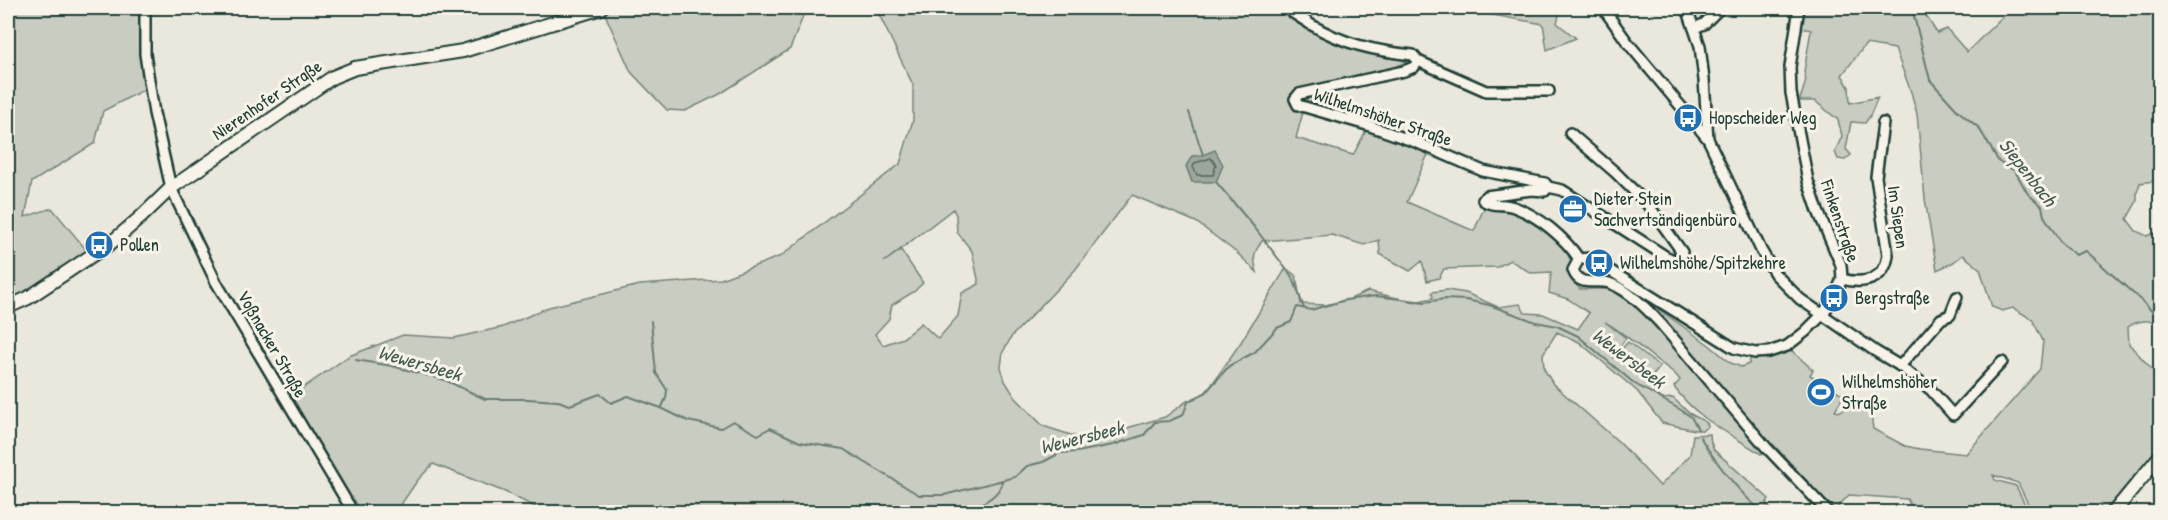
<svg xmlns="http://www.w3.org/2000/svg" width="2168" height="520" font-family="'Patrick Hand',sans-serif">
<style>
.green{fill:#c8ccc1;stroke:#74847a;stroke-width:1.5;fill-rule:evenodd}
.water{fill:#9ca69c;stroke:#6a7c72;stroke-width:1.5}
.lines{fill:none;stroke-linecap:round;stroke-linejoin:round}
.shore{stroke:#51675e;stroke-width:1.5}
.stream{stroke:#6a7c72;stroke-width:2}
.minor-casing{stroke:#1f3d34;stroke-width:14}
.tertiary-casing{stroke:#1f3d34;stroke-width:16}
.minor{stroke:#f7f3e8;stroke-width:9}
.tertiary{stroke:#f7f3e8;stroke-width:12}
.labels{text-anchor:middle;stroke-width:6;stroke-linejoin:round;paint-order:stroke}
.street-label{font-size:18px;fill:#1f3d34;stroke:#f7f3e8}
.poi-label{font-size:18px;fill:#1f3d34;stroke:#f7f3e8;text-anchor:start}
.water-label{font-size:20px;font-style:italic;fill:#445c53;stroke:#f7f3e8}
</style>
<rect width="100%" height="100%" fill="#eae8dd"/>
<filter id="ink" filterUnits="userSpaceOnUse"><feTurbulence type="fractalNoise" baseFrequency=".0167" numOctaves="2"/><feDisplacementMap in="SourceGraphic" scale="12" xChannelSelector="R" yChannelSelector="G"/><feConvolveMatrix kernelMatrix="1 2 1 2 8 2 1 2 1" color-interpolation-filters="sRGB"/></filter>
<g filter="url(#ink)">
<g class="green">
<path d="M 8,8 L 141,8 L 141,49 L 145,89 L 103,111 L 95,143 L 32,182 L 25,217 L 52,208 L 89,253 L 8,304 Z"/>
<path d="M 621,8 L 805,8 L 802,19 L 790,49 L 720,94 L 685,111 L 667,110 L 631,72 L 604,12 Z"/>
<path d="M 876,8 L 1282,8 L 1286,12 L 1407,62 L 1338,89 L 1303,112 L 1296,138 L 1353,155 L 1367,129 L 1429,152 L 1407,202 L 1474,231 L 1484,208 L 1510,211 L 1535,222 L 1566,250 L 1572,264 L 1570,278 L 1580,289 L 1609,289 L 1641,308 L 1655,307 L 1708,344 L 1731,363 L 1741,367 L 1749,364 L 1751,356 L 1770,356 L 1791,350 L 1813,370 L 1810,375 L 1844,395 L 1835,410 L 1838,412 L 1869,399 L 1873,429 L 1905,446 L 1920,449 L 1966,454 L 2040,369 L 2043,341 L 2032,319 L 2013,308 L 2002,311 L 1992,307 L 1980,269 L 1963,255 L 1952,263 L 1937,270 L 1925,199 L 1917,114 L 1911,92 L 1895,49 L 1866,44 L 1842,75 L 1849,87 L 1850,103 L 1878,97 L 1870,116 L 1865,123 L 1851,122 L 1846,149 L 1851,155 L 1845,160 L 1838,159 L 1835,152 L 1842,136 L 1838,120 L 1815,101 L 1800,101 C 1801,91 1809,82 1804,72 L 1811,30 L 1801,28 L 1804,8 L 1921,8 L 1937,33 L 1947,29 L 1967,52 L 2011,8 L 2042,8 L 2045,12 L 2054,8 L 2160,8 L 2160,178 L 2154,181 L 2140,183 L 2137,192 L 2137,201 L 2127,219 L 2136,231 L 2147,236 L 2160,231 L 2160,324 C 2150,319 2137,320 2128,327 L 2129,344 L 2160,378 L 2160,445 L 2104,512 L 2032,512 L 2018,483 L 1993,475 L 1995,480 L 2016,486 L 2027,509 L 2011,512 L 1914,512 L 1907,499 L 1849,495 L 1834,511 L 1773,444 L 1761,454 C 1730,434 1695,417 1674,387 L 1680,380 C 1674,371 1667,368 1659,362 C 1641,348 1625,334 1605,322 L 1626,338 L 1613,356 L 1614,358 L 1628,342 L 1660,367 L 1646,384 L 1662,399 L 1673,398 L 1689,413 L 1707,423 L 1708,426 L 1703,430 L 1695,430 L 1662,423 L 1637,391 L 1579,342 L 1557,332 L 1543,354 L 1544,369 L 1553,384 L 1620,443 L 1660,486 L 1690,455 L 1693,435 L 1710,434 L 1711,443 L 1714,450 L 1769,499 L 1766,504 L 1774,512 L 545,512 L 505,492 L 433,464 L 417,481 L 396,512 L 359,512 L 290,397 L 349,356 L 403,335 L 454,338 L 503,327 L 549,307 L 640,285 L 721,279 L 781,256 L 900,164 L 913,120 L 913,85 ZM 1132,195 L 1196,222 L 1237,253 L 1257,272 C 1253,258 1253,253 1262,241 L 1332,235 L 1364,245 L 1379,240 L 1380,254 L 1410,271 L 1422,261 L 1427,281 L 1439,278 L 1444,269 L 1497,267 L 1510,260 L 1531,273 L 1551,272 L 1549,293 L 1568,299 L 1589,313 L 1578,329 L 1543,314 L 1525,313 L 1520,304 L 1498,307 L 1466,293 L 1447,290 L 1432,292 L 1433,298 L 1414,302 L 1368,291 L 1348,300 L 1326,305 L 1301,304 L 1296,276 L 1286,268 L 1241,342 L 1206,393 L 1187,401 L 1165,417 L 1120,430 L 1077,437 L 1043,426 L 1015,397 L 1005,381 L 1001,367 L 1003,352 L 1012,336 L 1075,270 ZM 953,209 L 956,215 L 957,232 L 972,251 L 979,284 L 962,293 L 958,316 L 938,339 L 921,323 L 903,338 L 883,345 L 875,334 L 889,319 L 892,305 L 915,291 L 923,283 L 901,250 L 884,262 Z"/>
<path d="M 1454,8 L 1561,8 L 1557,23 L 1576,38 L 1547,50 L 1543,24 Z"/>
</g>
<path class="water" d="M 1215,150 L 1223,165 L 1216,182 L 1192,182 L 1186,166 L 1192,156 L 1203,155 Z"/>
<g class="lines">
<path class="shore" d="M 1211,158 L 1216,165 L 1213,175 L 1197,175 L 1193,167 L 1195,163 Z"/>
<g class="stream">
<path d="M 1912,8 L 1930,80 L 1957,110 L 1979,128 L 1999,162 L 2015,171 L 2028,194 L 2042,206 L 2044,216 L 2061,243 L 2076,255 L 2086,251 L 2145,304 L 2160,320"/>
<path d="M 1189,112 L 1203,155"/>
<path d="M 1216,182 L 1255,228 L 1293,278 L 1304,308"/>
<path d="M 651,321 L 656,373 L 667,390 L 666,398 L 662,407"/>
<path d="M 356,360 L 392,366 L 445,380 L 485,399 L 528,399 L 558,401 L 570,405 L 600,394 L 611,403 L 628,396 L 661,408 L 688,421 L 721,428 L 733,421 L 758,435 L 770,428 L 800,442 L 843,449 L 919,495 L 944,495 L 1015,477 L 1027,466 L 1043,462 L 1060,453 L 1077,452 L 1113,445 L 1144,435 L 1155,422 L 1169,421 L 1183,415 L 1188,402 L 1206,392 L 1229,366 L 1255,352 L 1277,328 L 1291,322 L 1297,307 L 1311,310 L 1345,300 L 1376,296 L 1425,302 L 1445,299 L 1466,300 L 1489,305 L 1536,322 L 1557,326 L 1578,336 L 1635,384 L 1681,410 L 1691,417 L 1698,429"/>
<path d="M 1700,437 C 1717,464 1738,491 1762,512"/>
<path d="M 964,512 C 977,505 1001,498 1002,480"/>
</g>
<g class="minor-casing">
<g id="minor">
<path d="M 145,8 L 145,54 L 154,113 L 171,188 L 216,282 L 353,512"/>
<path d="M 1287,8 C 1293,14 1302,18 1310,24 C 1343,44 1375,51 1413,55 L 1418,61 L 1414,67 L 1404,71 L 1299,94 L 1295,99 L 1298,105 L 1367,125 L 1418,143 L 1483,171 L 1545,183 L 1548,187 L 1545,191 L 1531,190 L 1486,196 L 1483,200 C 1491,207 1504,203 1514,207 C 1539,216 1565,238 1579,259"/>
<path d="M 1603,8 L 1628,43 L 1708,139"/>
<path d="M 1687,8 L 1700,46 L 1704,80 L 1708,139 L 1761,250 L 1775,274 L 1800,299 L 1875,351 L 1900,366 L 1931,390 L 1953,415 L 2002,362"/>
<path d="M 1799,8 L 1790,67 L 1791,93 L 1808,181 L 1818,211 L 1841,265 L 1842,279 L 1834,298 L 1822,315 L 1805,332 L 1787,346 L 1769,352 L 1755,353 L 1734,348 L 1590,258 L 1579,259 L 1573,270 C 1579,288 1595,279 1609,283 C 1629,290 1647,309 1661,324 L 1766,447 L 1828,512"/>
<path d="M 1694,28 L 1704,24 L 1720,8"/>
<path d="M 1418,61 L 1486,91 L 1549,91"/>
<path d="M 1548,187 L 1562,190 L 1665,256 L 1676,261 L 1680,258 L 1682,252 L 1650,207 L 1616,173 L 1570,133"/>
<path d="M 1842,279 C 1864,285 1885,280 1888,255 L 1876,177 L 1883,123"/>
<path d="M 1900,366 L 1941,319 L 1950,315 L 1957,297"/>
</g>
</g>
<g class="tertiary-casing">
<g id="tertiary">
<path d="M 8,307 L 28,298 L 112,242 L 141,217 L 171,188 L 333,77 L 355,68 L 463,51 L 601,8"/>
<path d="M 2114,512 L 2160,456"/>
</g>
</g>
<use href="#minor" class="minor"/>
<use href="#tertiary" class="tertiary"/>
</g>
</g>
<defs>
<g id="bus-disc" transform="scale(1.5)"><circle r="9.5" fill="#1f6fb2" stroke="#f7f3e8"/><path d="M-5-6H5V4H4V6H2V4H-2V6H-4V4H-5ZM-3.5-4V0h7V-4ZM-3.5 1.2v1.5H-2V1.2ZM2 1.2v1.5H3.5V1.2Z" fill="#fff"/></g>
<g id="office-disc" transform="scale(1.5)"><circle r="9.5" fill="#1f6fb2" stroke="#f7f3e8"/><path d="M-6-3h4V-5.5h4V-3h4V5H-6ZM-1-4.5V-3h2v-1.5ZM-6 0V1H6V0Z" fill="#fff"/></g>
<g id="stadium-disc" transform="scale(1.5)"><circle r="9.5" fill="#1f6fb2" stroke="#f7f3e8"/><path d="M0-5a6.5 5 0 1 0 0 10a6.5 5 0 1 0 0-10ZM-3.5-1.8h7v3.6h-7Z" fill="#fff"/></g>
</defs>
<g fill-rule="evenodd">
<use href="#bus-disc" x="1688" y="118"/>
<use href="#office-disc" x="1573" y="209"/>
<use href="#bus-disc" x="99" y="245"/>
<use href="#bus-disc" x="1599" y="263"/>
<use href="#bus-disc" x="1834" y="298"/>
<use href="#stadium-disc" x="1821" y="392"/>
</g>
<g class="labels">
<g class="street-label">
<text transform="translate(267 100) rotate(-34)" y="6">Nierenhofer Straße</text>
<text transform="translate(1383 117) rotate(19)" y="6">Wilhelmshöher Straße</text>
<text transform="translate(1898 217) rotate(82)" y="6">Im Siepen</text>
<text transform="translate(1840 221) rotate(71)" y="6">Finkenstraße</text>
<text transform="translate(272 344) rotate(60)" y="6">Voßnacker Straße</text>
</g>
<g class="poi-label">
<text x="1709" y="124">Hopscheider Weg</text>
<text x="1594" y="205">Dieter Stein<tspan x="1594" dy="21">Sachvertsändigenbüro</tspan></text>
<text x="120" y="251">Pollen</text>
<text x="1620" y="269">Wilhelmshöhe/Spitzkehre</text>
<text x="1855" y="304">Bergstraße</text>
<text x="1842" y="388">Wilhelmshöher<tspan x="1842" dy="21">Straße</tspan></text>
</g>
<g class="water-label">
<text transform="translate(2028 172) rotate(52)" y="7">Siepenbach</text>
<text transform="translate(1629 358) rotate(37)" y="7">Wewersbeek</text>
<text transform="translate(420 363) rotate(16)" y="7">Wewersbeek</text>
<text transform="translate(1082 437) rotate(-14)" y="7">Wewersbeek</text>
</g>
</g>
<rect width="2168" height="520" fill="none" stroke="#f7f3e8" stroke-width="30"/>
<rect x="15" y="15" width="2138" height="490" fill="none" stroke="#1f3d34" stroke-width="2" filter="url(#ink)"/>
</svg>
